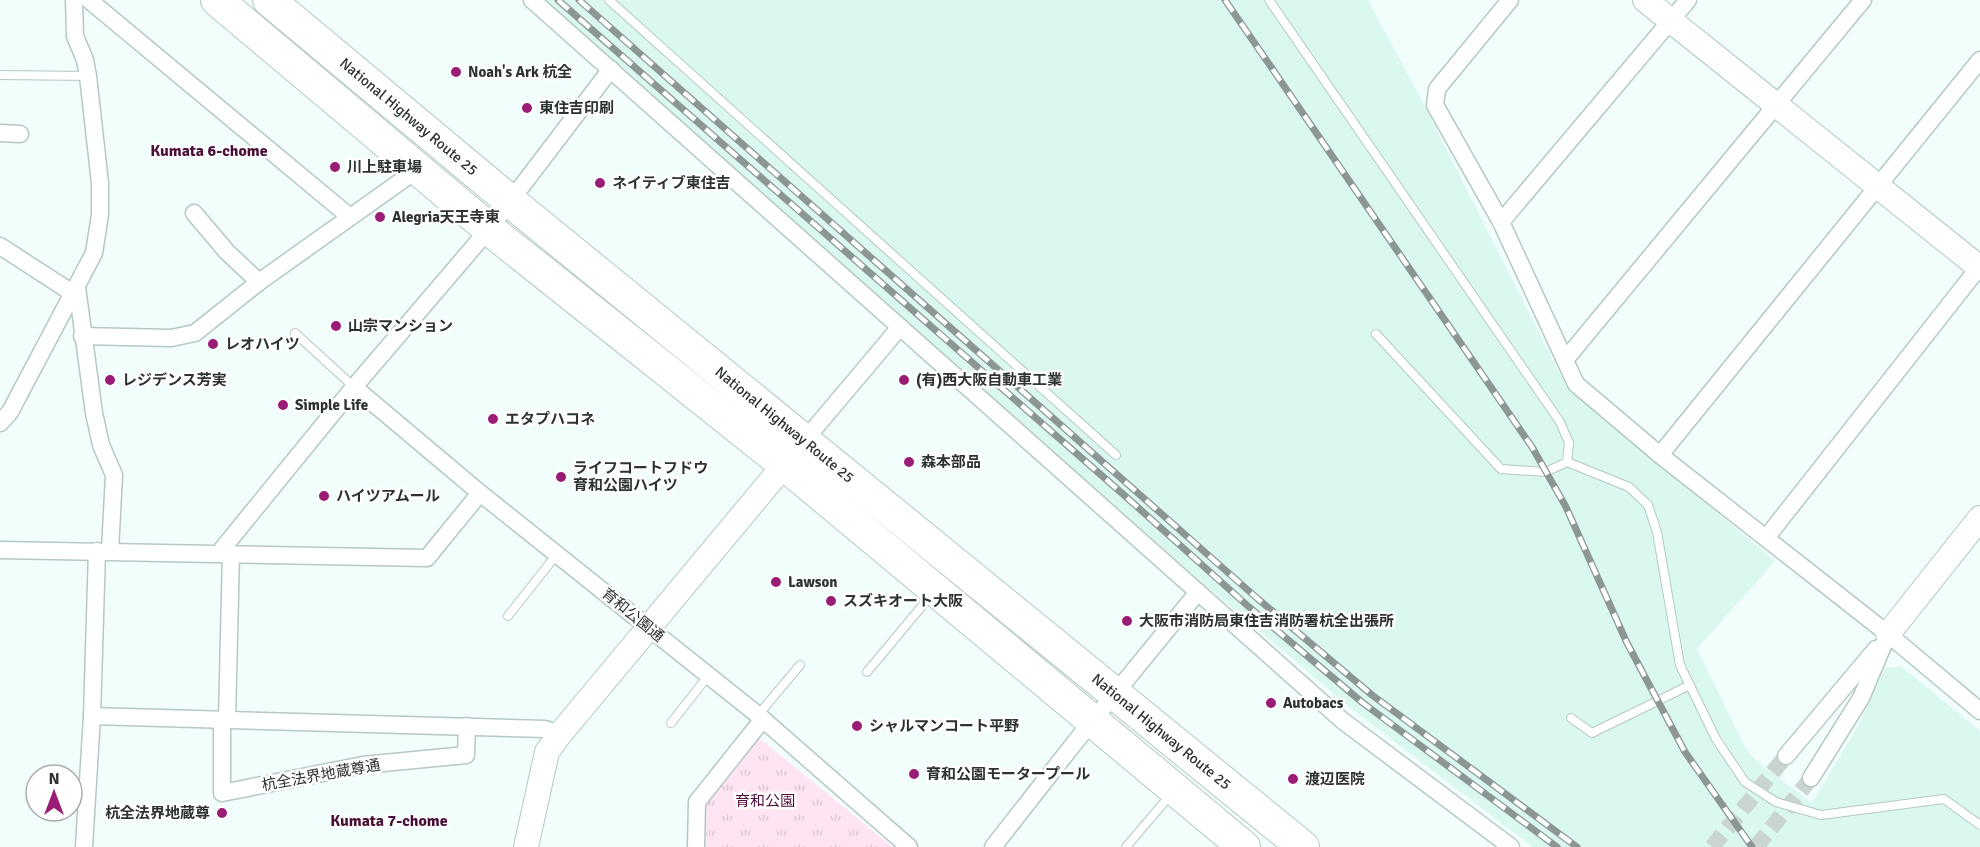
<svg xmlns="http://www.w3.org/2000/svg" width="1980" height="847" font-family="Signika,'Noto Sans JP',sans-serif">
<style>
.built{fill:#daf7f0}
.park{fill:url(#park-tufts)}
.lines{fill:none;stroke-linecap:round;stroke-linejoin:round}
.street-tunnel{stroke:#cad5d3;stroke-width:16;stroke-dasharray:16 8;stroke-linecap:butt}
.lane-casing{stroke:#b5c8c4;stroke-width:10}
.street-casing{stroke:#b5c8c4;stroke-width:19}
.secondary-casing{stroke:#b5c8c4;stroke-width:26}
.highway-casing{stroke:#b5c8c4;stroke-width:34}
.lane{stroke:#fff;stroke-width:8}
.street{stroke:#fff;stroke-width:16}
.secondary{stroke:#fff;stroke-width:24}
.highway{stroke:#fff;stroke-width:32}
.rail-casing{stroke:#8c9694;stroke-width:7}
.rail{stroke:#fff;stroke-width:4.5;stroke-dasharray:14;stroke-linecap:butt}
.poi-dot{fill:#9a1d75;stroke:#fff;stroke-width:2}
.labels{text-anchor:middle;stroke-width:5;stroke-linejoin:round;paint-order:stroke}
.poi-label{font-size:15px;font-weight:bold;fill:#2c3331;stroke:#fff;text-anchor:start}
.street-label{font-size:15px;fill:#2c3331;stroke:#fff}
.park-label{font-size:15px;fill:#510b3c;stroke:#fff}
.neighbourhood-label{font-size:16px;font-weight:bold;fill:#490f37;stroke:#fff}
</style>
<defs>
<pattern id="park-tufts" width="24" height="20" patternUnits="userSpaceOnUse" patternTransform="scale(1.5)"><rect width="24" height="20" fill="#ffe5f3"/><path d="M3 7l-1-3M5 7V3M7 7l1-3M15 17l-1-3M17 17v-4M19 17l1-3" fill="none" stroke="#dbc5d1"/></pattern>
</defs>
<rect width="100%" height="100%" fill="#f2fefc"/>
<path class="built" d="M 543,0 L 1368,0 L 1421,99 L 1566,386 L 1775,561 L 1697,649 L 1746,749 L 1761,765 L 1812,803 L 1858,726 L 1886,667 L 1902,667 L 1980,731 L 1980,847 L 1533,847 L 1353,710 L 1196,577 Z"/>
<path class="park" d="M 758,737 L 893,847 L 702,847 L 703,804 Z"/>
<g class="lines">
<g class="street-tunnel">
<path d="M 1712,847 L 1786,756"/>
<path d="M 1756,847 L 1811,778"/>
</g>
<g class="lane-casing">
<g id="lane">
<path d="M 609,0 L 1116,455"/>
<path d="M 1269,0 L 1560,422 L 1569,443 L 1567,462 L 1546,472 L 1501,469 L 1376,334"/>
<path d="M 0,75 L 88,76"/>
<path d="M 295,333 L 354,387"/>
<path d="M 1567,462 L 1629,487 L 1648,505 L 1657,532 L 1680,665 L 1716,739 L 1745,782 L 1776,802 L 1821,815 L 1944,799 L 1980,825"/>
<path d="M 508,616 L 557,554"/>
<path d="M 867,672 L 932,594"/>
<path d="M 758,715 L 800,665"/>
<path d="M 1571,718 L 1592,733 L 1690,685"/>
<path d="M 671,723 L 708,676"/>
<path d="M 1126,847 L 1172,793"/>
</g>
</g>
<g class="street-casing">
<g id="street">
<path d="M 89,0 L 350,217"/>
<path d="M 532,0 L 1343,721 L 1511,847"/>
<path d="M 1510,0 L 1437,89 L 1435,105 L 1501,222 L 1576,384 L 1660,455 L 1888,634 L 1980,711"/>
<path d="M 0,133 L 20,134"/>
<path d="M 194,213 L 227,252 L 259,282"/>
<path d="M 1501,222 L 1688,0"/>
<path d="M 0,246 L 74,294"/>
<path d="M 77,287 L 94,413 L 101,445 L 114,475 L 110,551"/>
<path d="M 82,336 L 171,338 L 195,333 L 259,282 L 418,169"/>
<path d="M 1565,360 L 1863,0"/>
<path d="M 354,387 L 480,493 L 758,715 L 909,847"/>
<path d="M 0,423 L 10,412 L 94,253 L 100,215 L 100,183 L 88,76 L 85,60 L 75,36 L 74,0"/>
<path d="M 804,441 L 900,327"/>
<path d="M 1660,455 L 1980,60"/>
<path d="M 1766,538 L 1980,266"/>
<path d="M 0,550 L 427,558 L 480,493"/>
<path d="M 219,553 L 354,387 L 489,229 L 611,69"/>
<path d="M 92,716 L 545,729 L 560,734"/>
<path d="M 222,719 L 222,793 L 363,765 L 466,755 L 467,726"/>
<path d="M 227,720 L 231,553"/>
<path d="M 1786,756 L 1876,649"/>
<path d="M 1811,778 L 1861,698 L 1888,634"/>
<path d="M 84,847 L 92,716 L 97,551"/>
<path d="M 696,847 L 697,802 L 763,719"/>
<path d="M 993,847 L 1076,741 L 1198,592"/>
</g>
</g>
<g class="secondary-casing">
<g id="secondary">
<path d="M 1645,0 L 1980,268"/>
<path d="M 1888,634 L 1980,518"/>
<path d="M 526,847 L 547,752 L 560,734 L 795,452"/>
</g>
</g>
<g class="highway-casing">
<g id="highway">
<path d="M 217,0 L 489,229 L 785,465 L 1244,847"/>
<path id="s1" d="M 269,0 L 510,201 L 1303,847"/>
</g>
</g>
<use href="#lane" class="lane"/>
<use href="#street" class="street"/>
<use href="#secondary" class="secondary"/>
<use href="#highway" class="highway"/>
<g class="rail-casing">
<g id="rail">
<path d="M 558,0 L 1124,495 L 1249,607 L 1363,703 L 1557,847"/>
<path d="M 579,0 L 1258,599 L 1372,695 L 1577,847"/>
<path d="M 1225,0 L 1532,447 L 1566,507 L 1627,643 L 1685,752 L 1752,847"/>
</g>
</g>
<use href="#rail" class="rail"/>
</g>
<g class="poi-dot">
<circle cx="456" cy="72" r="6"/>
<circle cx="527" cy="108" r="6"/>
<circle cx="335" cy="167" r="6"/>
<circle cx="600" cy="183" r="6"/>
<circle cx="380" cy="217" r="6"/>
<circle cx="336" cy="326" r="6"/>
<circle cx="213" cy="344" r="6"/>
<circle cx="110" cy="380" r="6"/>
<circle cx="904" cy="380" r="6"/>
<circle cx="283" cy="405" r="6"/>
<circle cx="493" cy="419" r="6"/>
<circle cx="909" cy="462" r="6"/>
<circle cx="561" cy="477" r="6"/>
<circle cx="324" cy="496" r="6"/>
<circle cx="776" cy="582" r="6"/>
<circle cx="831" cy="601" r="6"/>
<circle cx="1127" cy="621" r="6"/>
<circle cx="1271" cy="703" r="6"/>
<circle cx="857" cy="726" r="6"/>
<circle cx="914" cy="774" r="6"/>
<circle cx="1293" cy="779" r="6"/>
<circle cx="222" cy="813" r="6"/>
</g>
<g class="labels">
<g class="poi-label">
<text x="468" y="77">Noah's Ark 杭全</text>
<text x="539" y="113">東住吉印刷</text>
<text x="347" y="172">川上駐車場</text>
<text x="612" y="188">ネイティブ東住吉</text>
<text x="392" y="222">Alegria天王寺東</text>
<text x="348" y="331">山宗マンション</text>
<text x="225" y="349">レオハイツ</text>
<text x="122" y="385">レジデンス芳実</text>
<text x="916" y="385">(有)西大阪自動車工業</text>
<text x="295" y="410">Simple Life</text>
<text x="505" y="424">エタプハコネ</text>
<text x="921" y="467">森本部品</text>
<text x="573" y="473">ライフコートフドウ<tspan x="573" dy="17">育和公園ハイツ</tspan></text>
<text x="336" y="501">ハイツアムール</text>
<text x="788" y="587">Lawson</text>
<text x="843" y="606">スズキオート大阪</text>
<text x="1139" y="626">大阪市消防局東住吉消防署杭全出張所</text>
<text x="1283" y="708">Autobacs</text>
<text x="869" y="731">シャルマンコート平野</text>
<text x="926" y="779">育和公園モータープール</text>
<text x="1305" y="784">渡辺医院</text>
<text x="210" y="818" text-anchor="end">杭全法界地蔵尊</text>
</g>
<g class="street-label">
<text dy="5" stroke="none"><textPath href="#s1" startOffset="182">National Highway Route 25</textPath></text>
<text dy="5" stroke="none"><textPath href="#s1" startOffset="668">National Highway Route 25</textPath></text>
<text transform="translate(633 615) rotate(39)" y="5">育和公園通</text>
<text dy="5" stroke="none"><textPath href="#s1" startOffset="1154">National Highway Route 25</textPath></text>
<text transform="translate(321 775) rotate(-10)" y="5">杭全法界地蔵尊通</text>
</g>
<g class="park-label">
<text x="765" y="806">育和公園</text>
</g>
<g class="neighbourhood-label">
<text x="209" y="156">Kumata 6-chome</text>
<text x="389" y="826">Kumata 7-chome</text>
</g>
</g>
<g transform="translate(54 793)"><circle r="28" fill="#ffffff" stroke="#abadad" stroke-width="1.5"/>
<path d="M0-4.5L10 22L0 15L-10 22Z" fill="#9a1d75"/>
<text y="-9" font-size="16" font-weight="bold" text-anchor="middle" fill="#2c3331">N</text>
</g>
</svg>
